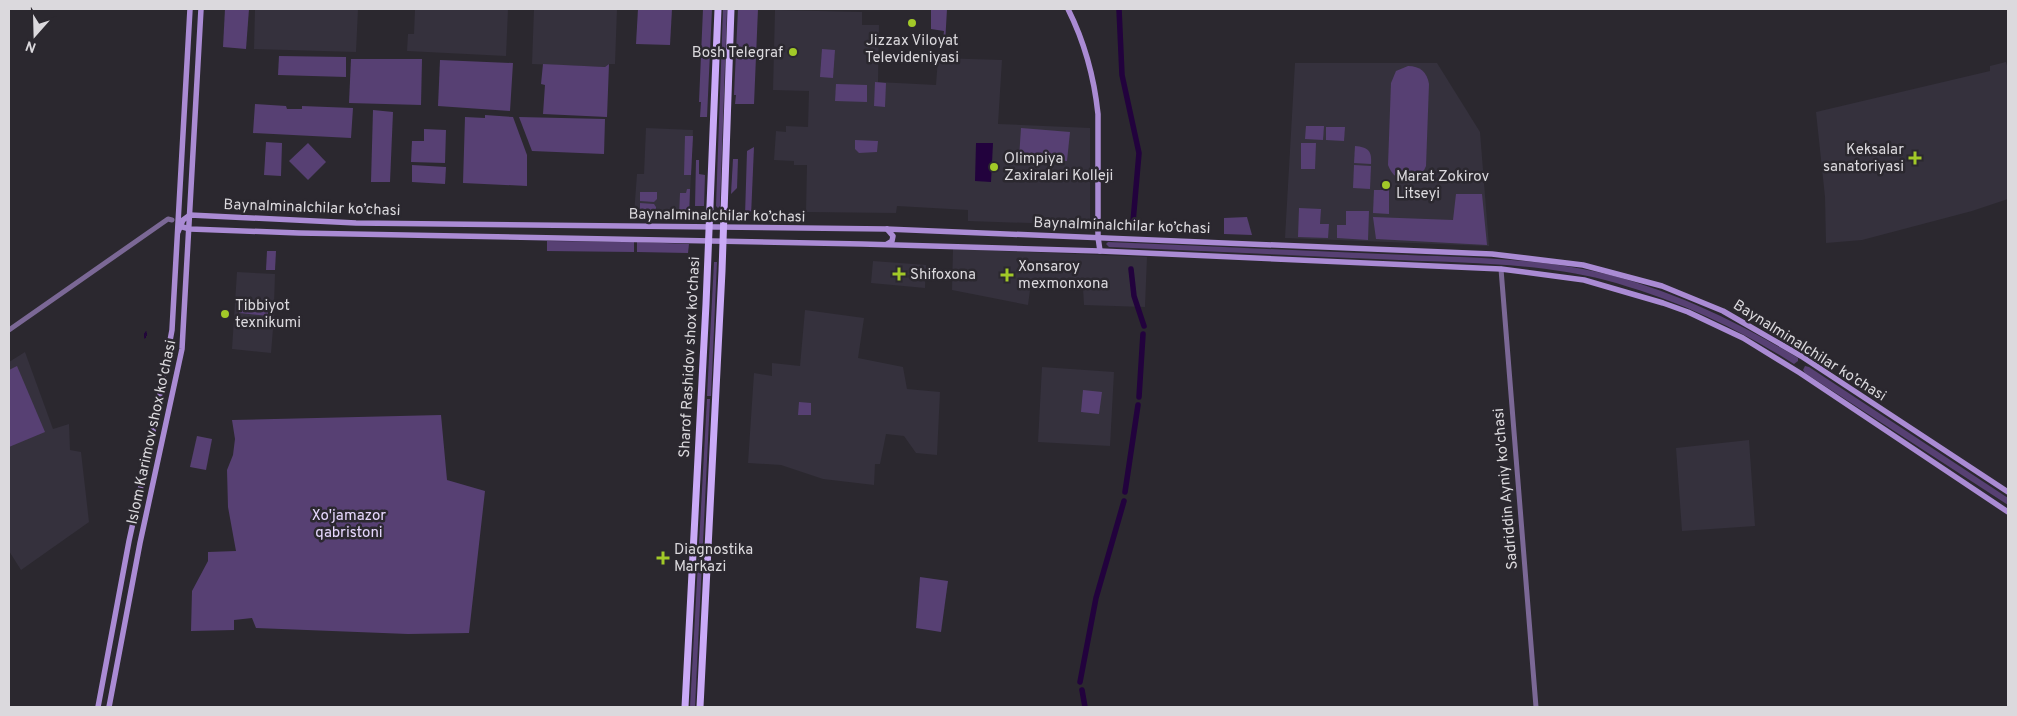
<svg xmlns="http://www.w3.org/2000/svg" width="2017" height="716" font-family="Overpass,sans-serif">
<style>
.built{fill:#35313d}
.green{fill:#574073}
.water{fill:#22023d}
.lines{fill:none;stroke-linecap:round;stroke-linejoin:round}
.stream{stroke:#22023d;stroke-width:1}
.canal{stroke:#22023d;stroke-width:5.5}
.tertiary{stroke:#7b6896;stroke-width:5}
.secondary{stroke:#aa8bd4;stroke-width:5.5}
.primary{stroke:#caaaf7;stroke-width:7}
.poi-dot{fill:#a2c928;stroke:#2b282f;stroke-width:2}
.labels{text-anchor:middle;stroke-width:5;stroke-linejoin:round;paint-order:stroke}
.poi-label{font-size:15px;fill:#dbd9dd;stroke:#2b282f;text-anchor:start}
.street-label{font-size:15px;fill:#dbd9dd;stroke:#2b282f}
.park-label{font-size:15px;fill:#e7d8fe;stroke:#2b282f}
</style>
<rect width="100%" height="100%" fill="#2b282f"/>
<g class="built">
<path d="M 255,9 L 358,9 L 356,52 L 254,49 Z"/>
<path d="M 415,9 L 508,9 L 506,56 L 407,51 L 408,34 L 414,34 Z"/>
<path d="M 534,9 L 617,9 L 615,64 L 609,64 L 605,67 L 532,64 Z"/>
<path d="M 775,10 L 862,12 L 862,25 L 879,25 L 878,82 L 936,85 L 938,58 L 1002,60 L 998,124 L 1090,128 L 1090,225 L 968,221 L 968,210 L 897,206 L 896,213 L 806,212 L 807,165 L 794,165 L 794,161 L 774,160 L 776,131 L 786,132 L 786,126 L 808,127 L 809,91 L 773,90 Z"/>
<path d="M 2006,62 L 2008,69 L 2008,199 L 1972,211 L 1862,240 L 1826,243 L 1825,197 L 1816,112 L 1990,71 L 1990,66 Z"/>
<path d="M 1295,63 L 1437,63 L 1480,132 L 1489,246 L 1285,238 Z"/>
<path d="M 646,128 L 693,130 L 689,216 L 634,214 L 637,174 L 644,174 Z"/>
<path d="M 953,249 L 1147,257 L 1145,307 L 1084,305 L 1083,288 L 1031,283 L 1028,305 L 952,290 Z"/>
<path d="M 873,261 L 926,265 L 925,288 L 871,283 Z"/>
<path d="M 237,272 L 275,274 L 274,305 L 275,305 L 271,353 L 232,349 Z"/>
<path d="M 805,310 L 864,318 L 858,358 L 903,367 L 907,389 L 940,392 L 937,455 L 916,453 L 904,436 L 886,434 L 880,464 L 875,464 L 874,485 L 823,479 L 781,465 L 748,463 L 754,373 L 772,376 L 772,363 L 800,366 Z"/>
<path d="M 25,352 L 53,429 L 69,424 L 70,450 L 81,452 L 89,522 L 21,570 L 9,551 L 9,362 Z"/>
<path d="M 1042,367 L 1114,372 L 1110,446 L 1038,442 Z"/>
<path d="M 1749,440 L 1755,526 L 1682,531 L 1676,448 Z"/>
</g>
<g class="green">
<path d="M 225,9 L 249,9 L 246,49 L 223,47 Z"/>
<path d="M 638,9 L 672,9 L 670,45 L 636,44 Z"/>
<path d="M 703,9 L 712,9 L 707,117 L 700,117 L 701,102 L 699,102 Z"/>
<path d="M 723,9 L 727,9 L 720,206 L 718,208 L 716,206 Z"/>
<path d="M 738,9 L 758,9 L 754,104 L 735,104 L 736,95 L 734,95 Z"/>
<path d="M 931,9 L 947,9 L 945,44 L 934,44 L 934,40 L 943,40 L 944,31 L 931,29 Z"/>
<path d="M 822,49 L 835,50 L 833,78 L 820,77 Z"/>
<path d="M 279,56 L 346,57 L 346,77 L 278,75 Z"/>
<path d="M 351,59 L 422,59 L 421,105 L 349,103 Z"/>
<path d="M 440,60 L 513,63 L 510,111 L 438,106 Z"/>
<path d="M 543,64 L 605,67 L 609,64 L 607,117 L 543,114 L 545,85 L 541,84 Z"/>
<path d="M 1408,66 C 1420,66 1427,72 1429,84 L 1426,166 C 1418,186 1395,185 1388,165 L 1391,83 L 1396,71 Z"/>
<path d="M 875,82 L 886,83 L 885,107 L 874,106 Z"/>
<path d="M 836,84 L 867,85 L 867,102 L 835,101 Z"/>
<path d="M 255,104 L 286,106 L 287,109 L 302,109 L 302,106 L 353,108 L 351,138 L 253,133 Z"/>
<path d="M 373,110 L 393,112 L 390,182 L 371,182 Z"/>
<path d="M 485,115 L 513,117 L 527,155 L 527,186 L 463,183 L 465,117 L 485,118 Z"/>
<path d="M 519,117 L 605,119 L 604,154 L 532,151 Z"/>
<path d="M 1306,126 L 1324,126 L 1323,140 L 1305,139 Z"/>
<path d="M 1326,127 L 1345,127 L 1344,141 L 1326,140 Z"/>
<path d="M 1021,128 L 1070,132 L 1067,161 L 1019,158 Z"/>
<path d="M 424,129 L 446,130 L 445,163 L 411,162 L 412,141 L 424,141 Z"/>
<path d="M 685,136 L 693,136 L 691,175 L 684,175 Z"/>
<path d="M 855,140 L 878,141 L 877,152 L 859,153 L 855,149 Z"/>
<path d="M 266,142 L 282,143 L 281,176 L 264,175 Z"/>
<path d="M 308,143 L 326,162 L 308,180 L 289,161 Z"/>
<path d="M 1301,143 L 1316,143 L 1315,169 L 1301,169 Z"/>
<path d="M 1355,146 C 1368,147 1372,151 1371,164 L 1354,163 Z"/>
<path d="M 754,147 L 751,216 L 745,216 L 747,151 Z"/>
<path d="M 733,159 L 738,159 L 737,188 L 731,194 Z"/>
<path d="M 696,160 L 699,160 L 699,174 L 705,175 L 704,206 L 695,206 Z"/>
<path d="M 412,165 L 446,167 L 445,184 L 412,182 Z"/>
<path d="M 1354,165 L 1371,166 L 1370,189 L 1353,188 Z"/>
<path d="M 687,189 L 690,189 L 689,216 L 679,216 L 680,193 L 686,193 Z"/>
<path d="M 1374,190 L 1389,190 L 1389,214 L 1373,213 Z"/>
<path d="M 640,192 L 657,192 L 657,199 L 654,202 L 640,201 Z"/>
<path d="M 1456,194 L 1482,194 L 1487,245 L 1376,239 L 1373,217 L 1453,220 Z"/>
<path d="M 640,203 L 654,204 L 656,207 L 656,214 L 640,214 Z"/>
<path d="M 1299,208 L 1321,209 L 1320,224 L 1329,224 L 1328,238 L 1298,237 Z"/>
<path d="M 1346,211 L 1369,211 L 1368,240 L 1337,238 L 1337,225 L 1346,225 Z"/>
<path d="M 1247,217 L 1252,235 L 1224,234 L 1224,218 Z"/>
<path d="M 547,241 L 634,242 L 634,252 L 547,251 Z"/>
<path d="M 637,242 L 689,244 L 688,253 L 637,252 Z"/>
<path d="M 1108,242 C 1200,246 1292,250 1383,254 C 1450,257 1517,257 1583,269 C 1660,284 1731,318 1798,358 L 1798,361 L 1794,364 C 1734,326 1675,299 1605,280 C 1539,263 1467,263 1399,260 C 1302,256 1205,251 1109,247 L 1106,244 Z"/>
<path d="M 267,251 L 276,251 L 275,270 L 266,270 Z"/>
<path d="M 714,262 L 717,262 L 711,396 L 707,396 Z"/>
<path d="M 239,304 L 269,306 L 268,316 L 239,313 Z"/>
<path d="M 17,366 L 45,432 L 9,447 L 9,370 Z"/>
<path d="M 1805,366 L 1809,367 L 2008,498 L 2008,505 L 1805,373 L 1803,370 Z"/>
<path d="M 1083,390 L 1102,392 L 1099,414 L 1081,412 Z"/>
<path d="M 707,399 L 710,399 L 695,707 L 690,707 Z"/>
<path d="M 799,402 L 811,403 L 811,415 L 798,415 Z"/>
<path d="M 441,415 L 447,480 L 485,491 L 469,633 L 408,634 L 256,628 L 252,618 L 234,620 L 234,630 L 191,631 L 192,591 L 208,561 L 208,552 L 236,551 L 228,507 L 227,470 L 233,455 L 235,439 L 232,420 Z"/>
<path d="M 197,436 L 212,439 L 206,470 L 190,467 Z"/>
<path d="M 920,577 L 948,581 L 941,632 L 916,628 Z"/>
</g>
<path class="water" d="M 976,143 L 993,143 L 991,182 L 975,181 Z"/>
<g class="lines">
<g class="stream">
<path d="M 146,332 L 146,333 L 147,334 L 145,334 Z"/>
<path d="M 145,334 L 147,335 L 146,336 L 145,336 Z"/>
<path d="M 145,336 L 146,337 L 145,338 Z"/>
</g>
<g class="canal">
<path d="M 1119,9 L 1122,75 L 1139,153 L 1133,222"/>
<path d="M 1131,269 L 1134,296 L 1144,326"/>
<path d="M 1139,397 L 1143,334"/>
<path d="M 1125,492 L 1138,405"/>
<path d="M 1080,682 L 1096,598 L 1124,501"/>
<path d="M 1082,690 L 1085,707"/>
</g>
<g class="tertiary">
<path d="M 1501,269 L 1536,707"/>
<path d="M 9,330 L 168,219 L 172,220"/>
</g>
<g class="secondary">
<path d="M 1068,9 C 1085,43 1094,76 1098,114 L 1098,237 L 1100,251"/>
<path d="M 179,226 L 190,229 L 299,233 L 862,244 L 1100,251 L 1501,269 L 1584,280 L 1663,303 L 1688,312 L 1743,338 L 1800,373 L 2008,512"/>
<path d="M 178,232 L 183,220 L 190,215 L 356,223 L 886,229 L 1492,254 L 1583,265 L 1662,286 L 1723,311 L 1801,356 L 2008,492"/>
<path d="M 887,244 L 892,241 L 893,236 L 887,229"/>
<path d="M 98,707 L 129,541 L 153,431 L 172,330 L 190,9"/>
<path d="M 109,707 L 140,543 L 182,349 L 201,9"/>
</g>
<g class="primary">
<path d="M 685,707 L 706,304 L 718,9"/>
<path d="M 700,707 L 722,271 L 731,9"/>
</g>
</g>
<g class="poi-dot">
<circle cx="912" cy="23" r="5"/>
<circle cx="793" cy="52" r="5"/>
<path d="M1912.5 150.5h5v5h5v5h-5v5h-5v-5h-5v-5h5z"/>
<circle cx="994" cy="167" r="5"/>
<circle cx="1386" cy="185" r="5"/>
<path d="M896.5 266.5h5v5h5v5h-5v5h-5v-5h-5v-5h5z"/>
<path d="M1004.5 267.5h5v5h5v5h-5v5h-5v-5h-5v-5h5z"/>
<circle cx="225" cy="314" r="5"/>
<path d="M660.5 550.5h5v5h5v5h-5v5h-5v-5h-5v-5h5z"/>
</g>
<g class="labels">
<g class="poi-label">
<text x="912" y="45" text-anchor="middle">Jizzax Viloyat<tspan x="912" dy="17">Televideniyasi</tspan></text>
<text x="783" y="57" text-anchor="end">Bosh Telegraf</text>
<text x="1904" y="154" text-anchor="end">Keksalar<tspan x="1904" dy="17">sanatoriyasi</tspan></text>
<text x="1004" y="163">Olimpiya<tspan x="1004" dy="17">Zaxiralari Kolleji</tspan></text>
<text x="1396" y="181">Marat Zokirov<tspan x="1396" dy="17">Litseyi</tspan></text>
<text x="1018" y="271">Xonsaroy<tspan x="1018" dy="17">mexmonxona</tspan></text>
<text x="910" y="279">Shifoxona</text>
<text x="235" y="310">Tibbiyot<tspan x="235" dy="17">texnikumi</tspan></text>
<text x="674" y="554">Diagnostika<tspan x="674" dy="17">Markazi</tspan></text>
</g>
<g class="street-label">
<text transform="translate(312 207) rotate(2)" y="5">Baynalminalchilar ko’chasi</text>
<text transform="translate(717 215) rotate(1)" y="5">Baynalminalchilar ko’chasi</text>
<text transform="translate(1122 225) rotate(2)" y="5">Baynalminalchilar ko’chasi</text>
<text transform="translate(1810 350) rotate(32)" y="5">Baynalminalchilar ko’chasi</text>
<text transform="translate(689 357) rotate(-87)" y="5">Sharof Rashidov shox ko'chasi</text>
<text transform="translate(151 432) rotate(-78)" y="5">Islom Karimov shox ko'chasi</text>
<text transform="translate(1505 489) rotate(-95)" y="5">Sadriddin Ayniy ko'chasi</text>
</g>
<g class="park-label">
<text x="349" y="520">Xo'jamazor<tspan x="349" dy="17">qabristoni</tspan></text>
</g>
</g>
<rect width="2017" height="716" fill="none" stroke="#dbd9dd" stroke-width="20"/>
<g transform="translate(35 35) rotate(200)" stroke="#2b282f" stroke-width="4" paint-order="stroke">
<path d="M0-4L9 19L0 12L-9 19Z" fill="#dbd9dd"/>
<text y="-8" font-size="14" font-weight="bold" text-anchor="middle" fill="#dbd9dd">N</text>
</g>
</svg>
